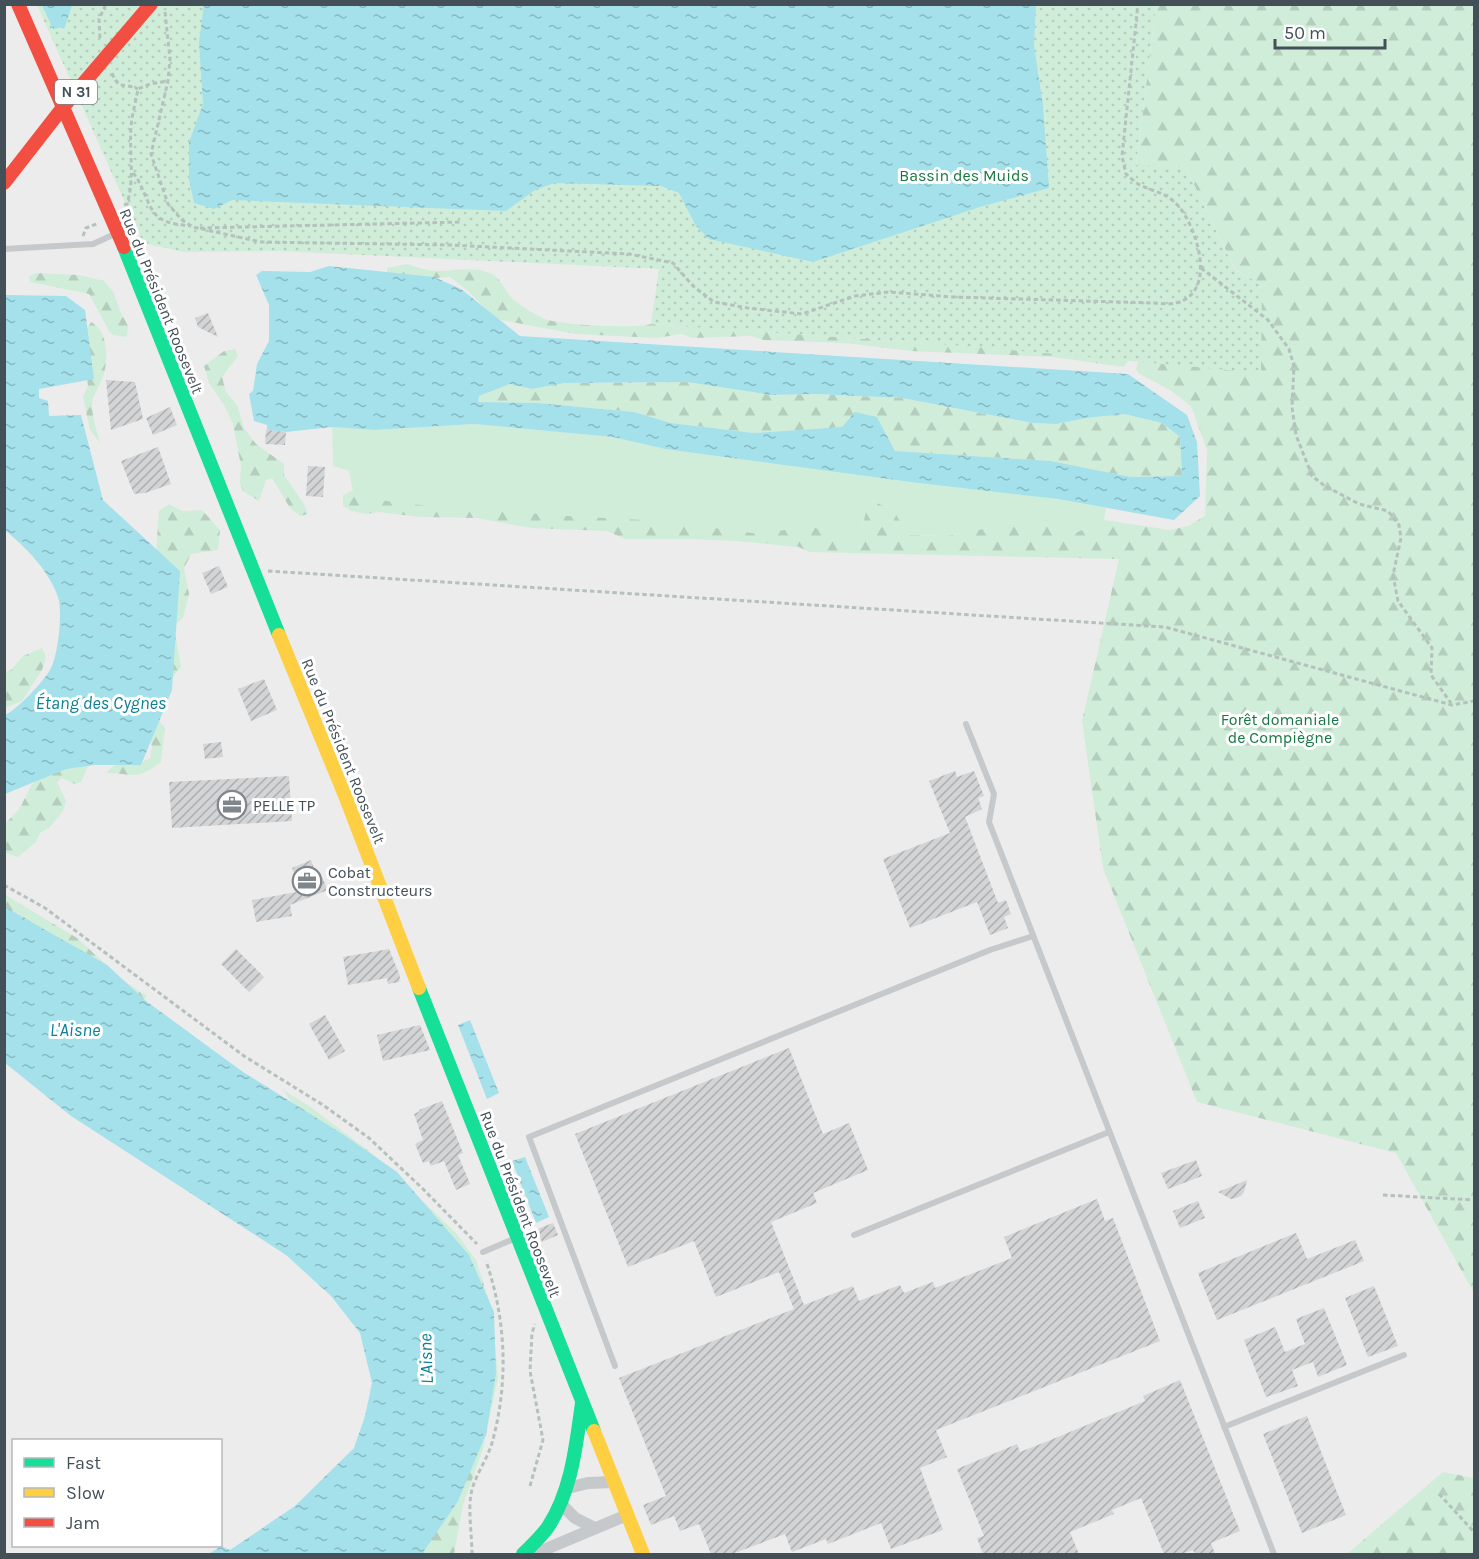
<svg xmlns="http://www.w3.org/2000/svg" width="1479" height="1559" font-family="Karla,sans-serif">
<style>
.green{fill:#d0edd9}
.forest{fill:url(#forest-firs)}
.park{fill:url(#park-dots)}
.water{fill:url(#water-ripples);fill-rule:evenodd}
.building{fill:url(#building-hatch)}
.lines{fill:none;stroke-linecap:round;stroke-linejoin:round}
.path{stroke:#b4c1bc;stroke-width:3;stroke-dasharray:4.5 3;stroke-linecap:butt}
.lane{stroke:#c6c9cb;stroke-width:6}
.street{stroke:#c6c9cb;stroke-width:12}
.fast{stroke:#16e098;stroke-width:14}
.slow{stroke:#ffcf43;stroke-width:14}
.jam{stroke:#f24e42;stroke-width:14}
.jam-bridge{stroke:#f24e42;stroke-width:14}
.labels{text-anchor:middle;stroke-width:6;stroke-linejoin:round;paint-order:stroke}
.shield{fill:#fff;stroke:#7c848a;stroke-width:1.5}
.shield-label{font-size:15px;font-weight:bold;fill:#445058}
.park-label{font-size:16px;fill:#167841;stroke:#fff}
.street-label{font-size:16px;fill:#445058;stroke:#fff}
.poi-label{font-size:16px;fill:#445058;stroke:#fff;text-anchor:start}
.water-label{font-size:18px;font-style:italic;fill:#0c8195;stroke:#fff}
</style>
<defs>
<pattern id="forest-firs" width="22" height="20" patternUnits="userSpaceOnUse" patternTransform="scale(1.5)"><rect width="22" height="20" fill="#d0edd9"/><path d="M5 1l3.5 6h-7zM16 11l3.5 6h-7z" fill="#b4cdbc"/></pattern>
<pattern id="park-dots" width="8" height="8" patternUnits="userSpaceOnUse" patternTransform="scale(1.5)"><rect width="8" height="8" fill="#d0edd9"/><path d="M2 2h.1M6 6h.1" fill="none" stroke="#b4cdbc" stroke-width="1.8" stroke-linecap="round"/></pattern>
<pattern id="water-ripples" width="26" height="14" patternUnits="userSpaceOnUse" patternTransform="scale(1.5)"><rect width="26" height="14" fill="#a4e1eb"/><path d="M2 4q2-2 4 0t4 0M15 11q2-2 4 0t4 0" fill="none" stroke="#87b9c1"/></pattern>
<pattern id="building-hatch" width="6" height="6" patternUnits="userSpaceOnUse" patternTransform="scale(1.5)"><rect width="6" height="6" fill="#d3d4d5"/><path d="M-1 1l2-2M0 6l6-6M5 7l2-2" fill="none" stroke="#adaeb0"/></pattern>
</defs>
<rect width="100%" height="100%" fill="#edecec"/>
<path class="green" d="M 474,424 L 613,437 L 665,449 L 1058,499 L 1106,508 L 1104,520 L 1071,535 L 1037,521 L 1008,524 L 947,536 L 908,535 L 894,511 L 869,499 L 856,553 L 355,502 L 349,471 L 333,466 L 332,427 L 374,430 Z"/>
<g class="forest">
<path d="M 1156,5 L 1474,5 L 1474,1293 L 1396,1153 L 1197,1102 L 1103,868 L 1082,721 L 1119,559 L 809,552 L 793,544 L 693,539 L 625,539 L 607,531 L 530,528 L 477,518 L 419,517 L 379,512 L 366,514 L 351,511 L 343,506 L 343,495 L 358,488 L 361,498 L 463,510 L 507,510 L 547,515 L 663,521 L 759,534 L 812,526 L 842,542 L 859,541 L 869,499 L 894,511 L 908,535 L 947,536 L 1008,524 L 1037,521 L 1071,535 L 1104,520 L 1170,530 L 1188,526 L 1205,516 L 1207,450 L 1191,406 L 1170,390 L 1138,373 L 1136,369 L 1140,356 L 1262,286 L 1235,269 L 1186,168 L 1136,166 Z"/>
<path d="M 408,264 C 418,268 428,271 439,271 C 457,271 473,266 490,273 C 502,278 505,293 514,300 C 523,307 535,315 545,319 C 560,325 636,329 651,324 L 1131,357 L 1124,367 L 1053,357 L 911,351 L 844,343 L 764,340 L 751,336 L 693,338 L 682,334 L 656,338 L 576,334 L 496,319 L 467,290 L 450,277 L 394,281 L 387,278 L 387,268 Z"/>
<path d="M 37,273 L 78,275 L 104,281 L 114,293 L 120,311 L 128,326 L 127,337 L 113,335 L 109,331 L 89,294 L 30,282 L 29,276 Z"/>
<path d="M 91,322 C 108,330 108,358 104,374 C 101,384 92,396 92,405 C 92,417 97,431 100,443 L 90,430 L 83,397 L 88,386 L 82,337 Z"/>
<path d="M 235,349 L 238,356 L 222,377 L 226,392 L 237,405 L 244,428 L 256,444 L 284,464 L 284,475 L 304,504 L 308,514 L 300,516 L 290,508 L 272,478 L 266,480 L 259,501 L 243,491 L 240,483 L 241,466 L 233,424 L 224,405 L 209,383 L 204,366 L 224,351 Z"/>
<path d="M 687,382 L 772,395 L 815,394 L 902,398 L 1033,423 L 1056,424 L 1086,418 L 1124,414 L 1162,423 L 1180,437 L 1182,476 L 1131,477 L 1051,461 L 895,451 L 877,417 L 842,427 L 754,433 L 671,423 L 634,412 L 537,403 L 478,402 L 479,396 L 510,384 L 532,389 L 564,383 Z"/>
<path d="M 169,504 L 182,511 L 202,510 L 220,530 L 218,550 L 191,554 L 184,568 L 189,594 L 183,618 L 176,624 L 175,633 L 181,667 L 173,677 L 166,694 L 155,566 L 159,511 Z"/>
<path d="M 42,648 L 46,657 L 42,670 L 22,701 L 5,708 L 5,672 L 11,670 L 23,656 Z"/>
<path d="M 159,721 L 165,728 L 161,762 C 136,781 136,774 108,773 L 107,771 L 123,760 L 142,762 L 150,758 L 152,747 L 148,727 Z"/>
<path d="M 81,760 L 88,767 L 81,782 L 75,784 L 62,778 L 57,782 L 66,801 L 63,811 L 49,828 L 40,833 L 36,842 L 18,857 L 5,853 L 5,824 L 20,808 L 32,784 L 53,768 Z"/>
<path d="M 4,894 L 77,938 L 125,982 L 147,996 L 142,1002 L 5,907 Z"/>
<path d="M 282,1089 L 312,1108 L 374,1155 L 456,1233 L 476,1260 L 492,1310 L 498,1378 L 483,1449 L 463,1505 L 454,1554 L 409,1554 L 352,1148 L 293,1103 Z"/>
<path d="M 1443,1472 L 1474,1478 L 1474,1554 L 1347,1554 Z"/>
</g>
<path class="park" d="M 37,5 L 1156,5 L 1136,165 L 1186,168 L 1235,270 L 1262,285 L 1261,373 L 966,346 L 651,324 L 659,269 L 279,251 L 184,252 L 143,243 Z"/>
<g class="water">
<path d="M 204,4 L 1036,5 L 1034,45 L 1043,106 L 1049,188 L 980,207 L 813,262 L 709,239 L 696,226 L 679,193 L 661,186 L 555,183 L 535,190 L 506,211 L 232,200 L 214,209 L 194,203 L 189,179 L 189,142 L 203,104 L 199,42 Z"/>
<path d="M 42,5 L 72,5 L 65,27 L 53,29 Z"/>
<path d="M 329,266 L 434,277 L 461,289 L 520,336 L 1128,374 L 1187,415 L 1197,442 L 1200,496 L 1174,520 L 1058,499 L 919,483 L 665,449 L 613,437 L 474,424 L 374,430 L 332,427 L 286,432 L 267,430 L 267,425 L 254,421 L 249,394 L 253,391 L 257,364 L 269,341 L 269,305 L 256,275 L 262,271 L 310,272 ZM 687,382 L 772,395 L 815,394 L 902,398 L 1033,423 L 1056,424 L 1086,418 L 1124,414 L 1162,423 L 1180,437 L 1182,476 L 1131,477 L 1051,461 L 895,451 L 877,417 L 855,412 L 842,427 L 754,433 L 671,423 L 634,412 L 537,403 L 478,402 L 479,396 L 510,384 L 532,389 L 564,383 Z"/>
<path d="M 5,295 L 66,296 L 85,310 L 94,379 L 39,389 L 39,398 L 48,401 L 49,416 L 81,415 L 103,500 L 180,571 L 172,690 L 141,765 L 95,765 L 66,769 L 5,794 L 5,715 C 19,708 41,684 50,670 C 58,657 63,612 58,597 C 48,569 27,549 5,530 Z"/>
<path d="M 5,907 L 107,965 L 146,1001 L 243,1072 L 344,1135 L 397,1172 L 469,1255 L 494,1312 L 496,1374 L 486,1434 L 458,1501 L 422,1554 L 209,1554 L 221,1546 L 230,1550 L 295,1506 L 354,1448 L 365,1416 L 372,1383 L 360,1333 L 331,1296 L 286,1255 L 71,1116 L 5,1063 Z"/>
<path d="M 470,1020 L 499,1093 L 487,1099 L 458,1025 Z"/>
<path d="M 525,1157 L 549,1217 L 536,1223 L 512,1161 Z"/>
</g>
<g class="building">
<path d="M 208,313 L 218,337 L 198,327 L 195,318 Z"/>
<path d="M 106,380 L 135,382 L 143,419 L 111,430 Z"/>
<path d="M 170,407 L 177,425 L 153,435 L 146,418 Z"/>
<path d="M 266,430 L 286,432 L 285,445 L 265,444 Z"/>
<path d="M 158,447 L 171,484 L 145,493 L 134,494 L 121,461 Z"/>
<path d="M 308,466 L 325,467 L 323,497 L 306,496 Z"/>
<path d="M 219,566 L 228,587 L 211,594 L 202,573 Z"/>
<path d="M 264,679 L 277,710 L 251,721 L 238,689 Z"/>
<path d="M 221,742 L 223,757 L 205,759 L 203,744 Z"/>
<path d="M 955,771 L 957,777 L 974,771 L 984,796 L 978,798 L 982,809 L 965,817 L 998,903 L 1006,900 L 1011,914 L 1004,917 L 1008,928 L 990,935 L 977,902 L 910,928 L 883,859 L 950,833 L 929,781 Z"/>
<path d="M 289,776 L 292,821 L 172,828 L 169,782 Z"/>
<path d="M 311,860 L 318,878 L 322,877 L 328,890 L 290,905 L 292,916 L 256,922 L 252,900 L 302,891 L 292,868 Z"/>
<path d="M 236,949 L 264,977 L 249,992 L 221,964 Z"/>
<path d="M 389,949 L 400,976 L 399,982 L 388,984 L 387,978 L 348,985 L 343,957 Z"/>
<path d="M 325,1015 L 345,1051 L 329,1060 L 309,1024 Z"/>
<path d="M 420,1025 L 430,1050 L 383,1061 L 377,1035 Z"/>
<path d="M 789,1048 L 823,1134 L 849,1123 L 868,1170 L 813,1193 L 817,1203 L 771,1222 L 804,1305 L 853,1286 L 859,1301 L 900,1285 L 904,1293 L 933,1282 L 935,1288 L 1012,1258 L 1004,1237 L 1097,1199 L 1105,1221 L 1113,1218 L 1160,1341 L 936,1430 L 947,1457 L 920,1468 L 943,1530 L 891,1549 L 881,1523 L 828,1544 L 826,1539 L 792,1552 L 785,1534 L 732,1554 L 711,1554 L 699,1524 L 680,1531 L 674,1516 L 651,1525 L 643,1505 L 666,1496 L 619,1378 L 794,1309 L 779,1272 L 716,1297 L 694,1241 L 628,1267 L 575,1134 Z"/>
<path d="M 442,1101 L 463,1153 L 458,1155 L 470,1184 L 456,1190 L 444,1161 L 431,1166 L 429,1161 L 423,1163 L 415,1144 L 423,1140 L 414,1114 L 420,1111 L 419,1110 Z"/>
<path d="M 1196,1160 L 1202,1176 L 1168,1189 L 1161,1173 Z"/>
<path d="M 1247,1180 L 1244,1192 L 1241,1196 L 1236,1198 L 1231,1199 L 1218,1192 Z"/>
<path d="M 1198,1201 L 1205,1218 L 1180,1228 L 1173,1211 Z"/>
<path d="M 553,1223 L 558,1235 L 542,1242 L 537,1229 Z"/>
<path d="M 1296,1233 L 1307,1259 L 1355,1240 L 1364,1261 L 1217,1320 L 1198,1273 Z"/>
<path d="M 1374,1286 L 1398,1346 L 1368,1357 L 1345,1298 Z"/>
<path d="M 1324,1308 L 1347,1365 L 1318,1377 L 1313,1362 L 1292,1370 L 1298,1386 L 1266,1397 L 1244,1340 L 1275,1327 L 1285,1352 L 1305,1344 L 1296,1319 Z"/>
<path d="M 1180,1380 L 1240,1531 L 1211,1543 L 1215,1554 L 1195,1554 L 1193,1550 L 1181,1554 L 1164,1554 L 1141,1498 L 1112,1510 L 1114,1514 L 1070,1532 L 1079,1554 L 983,1554 L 977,1538 L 984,1536 L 957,1469 L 1017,1444 L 1020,1452 L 1048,1441 L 1145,1401 L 1143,1396 Z"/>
<path d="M 1307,1416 L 1346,1515 L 1302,1533 L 1263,1434 Z"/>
</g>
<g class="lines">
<g class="path">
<path d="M 165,12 L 170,59 L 168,81 L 151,154 L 168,204 L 182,220 L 193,227 L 261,242 L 450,245 L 629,254 L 673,263 L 693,286 L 714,302 L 748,308 L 802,314 L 855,296 L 889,292 L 953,297 L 1153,303 C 1160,303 1169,305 1176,303 C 1217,293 1198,231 1180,208 C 1167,192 1156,193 1140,185 C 1135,183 1130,177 1126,174 L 1122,156 L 1138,4"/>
<path d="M 100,38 L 99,19 L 106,4"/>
<path d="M 112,73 C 119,91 124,82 138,89"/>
<path d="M 133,173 C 144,185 148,212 161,219 C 170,224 181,225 191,226"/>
<path d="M 124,205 L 127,204 C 135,178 129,153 131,127 C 132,114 136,101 138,89 L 150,84 L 168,81"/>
<path d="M 200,228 L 461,222"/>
<path d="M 83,236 L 86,228 L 99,223"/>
<path d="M 1201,268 L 1268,320 L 1289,349 L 1294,366 L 1292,407 L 1296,435 L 1312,476 L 1325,486 L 1359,504 L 1388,511 L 1399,525 L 1401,538 L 1393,575 L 1398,601 L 1432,648 L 1431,675 L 1451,703"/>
<path d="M 268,571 L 1165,627 L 1452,705 L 1474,701"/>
<path d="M 4,885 L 45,908 L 244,1056 L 323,1105 L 369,1138 L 422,1188 L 477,1244"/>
<path d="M 1383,1195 L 1474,1200"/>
<path d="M 530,1486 L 543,1440 L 530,1371 L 532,1333 L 535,1324"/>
<path d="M 1439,1494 L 1474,1532"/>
<path d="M 472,1554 C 472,1537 468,1511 471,1494 C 474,1477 487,1460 492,1443 C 509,1382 506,1319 486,1261"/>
</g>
<g class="lane">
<path d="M 4,249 L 93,244 L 117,233"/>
<path d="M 966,724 L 994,794 L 989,822 L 1274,1554"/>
<path d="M 854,1235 L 1109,1132"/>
<path d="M 483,1252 L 516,1238"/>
<path d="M 615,1366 L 529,1137 L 990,950 L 1033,936"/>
<path d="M 1224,1427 L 1404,1355"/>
</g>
<g class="street">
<path d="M 568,1488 L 588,1483 L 614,1482"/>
<path d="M 561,1504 L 575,1518 L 595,1528"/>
<path d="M 534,1554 L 627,1515"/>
</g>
<g class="fast">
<path d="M 124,247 L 279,635"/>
<path d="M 419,988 L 594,1431"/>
<path d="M 523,1554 C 532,1545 541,1537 548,1527 C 572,1490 576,1445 582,1403"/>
</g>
<g class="slow">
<path d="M 279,635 L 344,793 L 419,988"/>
<path d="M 594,1431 L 643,1554"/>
</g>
<path class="jam" d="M 18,4 L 124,247"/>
<path class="jam-bridge" d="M 4,183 L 64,106 L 151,4"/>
</g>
<defs>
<g id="office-ring" transform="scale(1.5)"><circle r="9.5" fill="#fff" stroke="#7f878c" stroke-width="1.5"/><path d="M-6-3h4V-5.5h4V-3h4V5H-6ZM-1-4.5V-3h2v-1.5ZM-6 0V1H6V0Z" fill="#7f878c"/></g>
</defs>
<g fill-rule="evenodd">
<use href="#office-ring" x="232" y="805"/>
<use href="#office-ring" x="307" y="881"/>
</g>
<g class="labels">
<rect class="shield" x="55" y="80" width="42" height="24" rx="4.5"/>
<g class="shield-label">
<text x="76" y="97">N 31</text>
</g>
<g class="park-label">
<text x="964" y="181">Bassin des Muids</text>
<text x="1280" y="725">Forêt domaniale<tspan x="1280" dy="18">de Compiègne</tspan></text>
</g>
<g class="street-label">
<text transform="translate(162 301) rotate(68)" y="6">Rue du Président Roosevelt</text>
<text transform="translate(344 751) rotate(68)" y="6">Rue du Président Roosevelt</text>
<text transform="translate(521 1204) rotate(69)" y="6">Rue du Président Roosevelt</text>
</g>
<g class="poi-label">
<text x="253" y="811">PELLE TP</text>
<text x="328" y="878">Cobat<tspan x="328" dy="18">Constructeurs</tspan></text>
</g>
<g class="water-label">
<text x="101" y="709">Étang des Cygnes</text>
<text x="75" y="1036">L'Aisne</text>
<text transform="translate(426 1359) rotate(-92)" y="6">L'Aisne</text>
</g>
</g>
<rect width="1479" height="1559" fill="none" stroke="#445058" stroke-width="12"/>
<rect x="12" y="1439" width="210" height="108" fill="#ffffff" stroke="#b4b9bc" stroke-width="1.5"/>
<rect x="24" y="1458" width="30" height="9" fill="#16e098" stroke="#b4b9bc" stroke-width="1.5"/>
<text x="66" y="1469" font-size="18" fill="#445058">Fast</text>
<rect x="24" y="1488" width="30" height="9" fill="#ffcf43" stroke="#b4b9bc" stroke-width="1.5"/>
<text x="66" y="1499" font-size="18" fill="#445058">Slow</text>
<rect x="24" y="1518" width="30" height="9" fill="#f24e42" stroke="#b4b9bc" stroke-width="1.5"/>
<text x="66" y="1529" font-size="18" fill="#445058">Jam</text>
<path d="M1275 39v9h110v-9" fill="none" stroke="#445058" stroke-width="3"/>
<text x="1284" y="39" font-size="18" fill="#445058" stroke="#ffffff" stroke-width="4.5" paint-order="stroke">50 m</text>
</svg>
